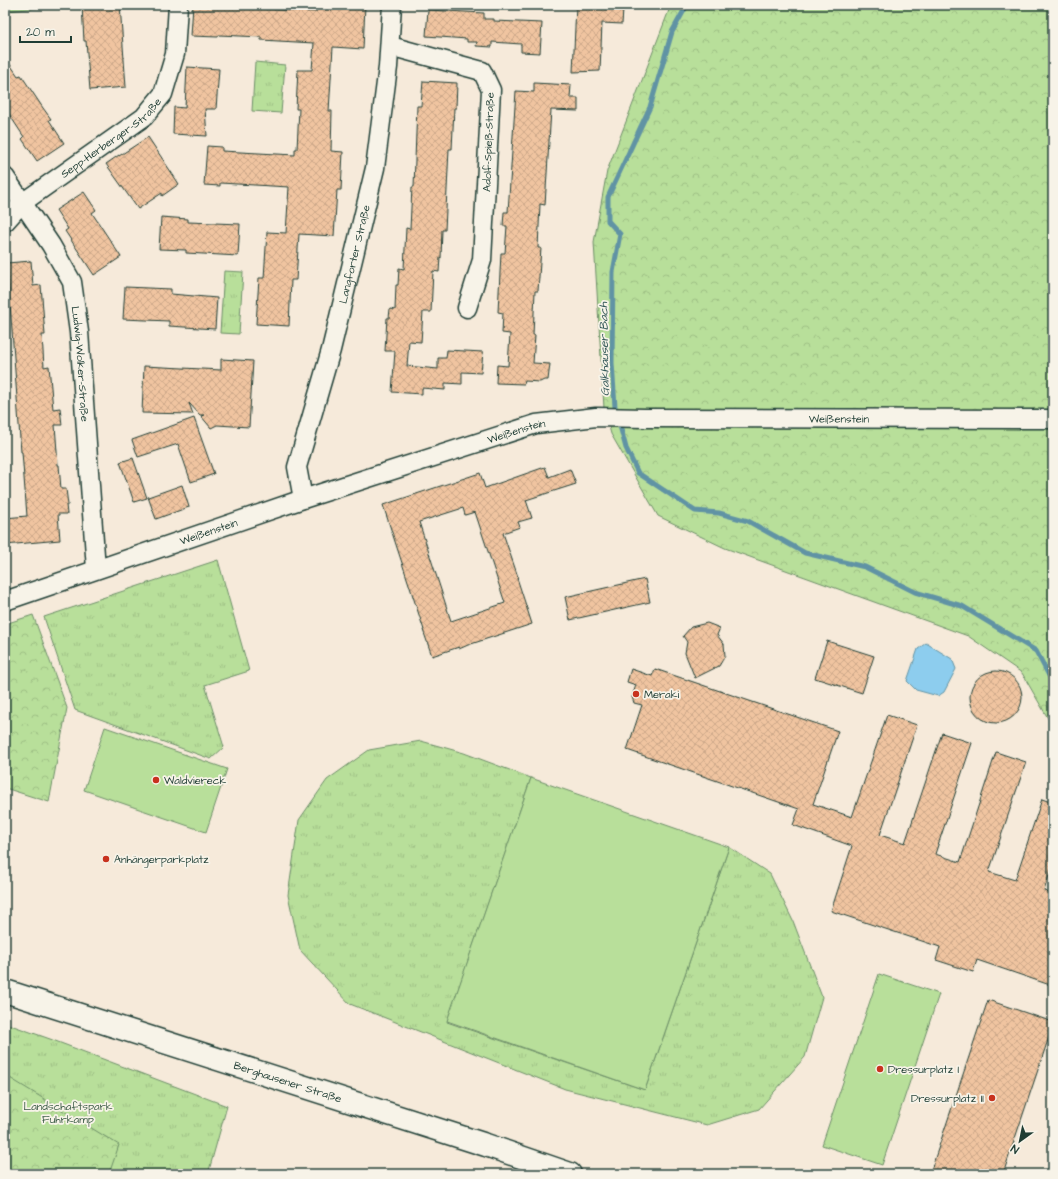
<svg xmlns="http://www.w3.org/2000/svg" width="1058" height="1179" font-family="'Architects Daughter',sans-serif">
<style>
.grass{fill:url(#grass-tufts);stroke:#6c8e67}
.forest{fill:url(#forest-crowns);stroke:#6c8e67}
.garden{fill:#b8df9a;stroke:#6c8e67}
.water{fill:#8dcdee;stroke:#6193a4}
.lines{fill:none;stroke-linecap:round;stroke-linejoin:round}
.stream{stroke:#6193a4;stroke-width:5}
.building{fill:url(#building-cross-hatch);stroke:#1f3d34;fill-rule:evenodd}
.street-casing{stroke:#1f3d34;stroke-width:21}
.secondary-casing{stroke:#1f3d34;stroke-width:25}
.street{stroke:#f7f3e8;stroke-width:18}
.secondary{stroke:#f7f3e8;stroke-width:22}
.poi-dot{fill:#c8321e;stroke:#f7f3e8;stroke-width:1.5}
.labels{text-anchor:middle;stroke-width:3.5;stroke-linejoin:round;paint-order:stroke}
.street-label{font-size:11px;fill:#1f3d34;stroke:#f7f3e8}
.poi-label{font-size:11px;fill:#1f3d34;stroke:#f7f3e8;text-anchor:start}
.park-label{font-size:11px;fill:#3e5d48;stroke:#f7f3e8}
.water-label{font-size:12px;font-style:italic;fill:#355a59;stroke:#f7f3e8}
</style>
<defs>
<pattern id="grass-tufts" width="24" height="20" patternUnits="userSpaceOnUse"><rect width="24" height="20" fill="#b8df9a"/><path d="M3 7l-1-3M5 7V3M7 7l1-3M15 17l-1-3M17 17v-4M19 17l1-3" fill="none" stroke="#9ec085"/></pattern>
<pattern id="forest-crowns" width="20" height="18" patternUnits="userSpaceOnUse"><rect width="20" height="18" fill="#b8df9a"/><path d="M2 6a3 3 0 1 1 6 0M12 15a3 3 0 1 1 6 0" fill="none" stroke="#9ec085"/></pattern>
<pattern id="building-cross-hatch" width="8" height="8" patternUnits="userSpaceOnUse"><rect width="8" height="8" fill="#f0c4a0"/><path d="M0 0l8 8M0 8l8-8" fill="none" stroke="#cda98a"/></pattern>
</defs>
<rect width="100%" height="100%" fill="#f6eada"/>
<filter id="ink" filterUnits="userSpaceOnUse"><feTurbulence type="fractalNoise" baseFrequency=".025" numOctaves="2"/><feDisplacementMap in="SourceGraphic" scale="8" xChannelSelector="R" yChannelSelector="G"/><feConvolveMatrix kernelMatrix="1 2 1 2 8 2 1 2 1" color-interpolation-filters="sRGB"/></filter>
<g filter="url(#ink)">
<g class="grass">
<path d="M 5,5 L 63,5 L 63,6 L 6,11 L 5,9 Z"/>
<path d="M 255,62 L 285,65 L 281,113 L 252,111 Z"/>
<path d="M 224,271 L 243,272 L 239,334 L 220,333 Z"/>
<path d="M 218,560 L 249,671 L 205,685 L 224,747 L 211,759 L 75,710 L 44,617 Z"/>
<path d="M 421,741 L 464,753 L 531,778 L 447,1022 L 645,1090 L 729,847 L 770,874 L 793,921 L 822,997 L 805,1057 L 759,1109 L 707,1125 L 565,1089 L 350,1004 L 300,950 L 288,895 L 299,820 L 327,780 L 369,750 Z"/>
<path d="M 5,1023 L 50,1039 L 227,1106 L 208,1174 L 5,1174 Z"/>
</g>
<g class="forest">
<path d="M 671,5 L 1053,5 L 1053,727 L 1022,673 L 968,636 L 725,548 L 658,516 L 611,434 L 604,408 L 594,242 L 607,171 Z"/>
<path d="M 33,615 L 67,708 L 49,802 L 5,788 L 5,624 Z"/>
<path d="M 5,1075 L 119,1145 L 109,1174 L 5,1174 Z"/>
</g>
<g class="garden">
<path d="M 105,727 L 227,769 L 206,832 L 84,790 Z"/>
<path d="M 531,778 L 729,847 L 645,1090 L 447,1021 Z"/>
<path d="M 879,974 L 939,994 L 882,1165 L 822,1145 Z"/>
</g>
<path class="water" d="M 926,643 L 952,659 L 956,669 L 944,692 L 938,696 L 916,690 L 907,681 L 918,649 Z"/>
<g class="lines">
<path class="stream" d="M 687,5 L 672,32 L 650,107 L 608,197 L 608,221 L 620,234 L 613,272 L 612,363 L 615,407 L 626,448 L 638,473 L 695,511 L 719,513 L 748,521 L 805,553 L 865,567 L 915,592 L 962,606 L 1036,651 L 1053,683"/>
</g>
<g class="building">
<path d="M 82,5 L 120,5 L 126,87 L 90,90 L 86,41 L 84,41 Z"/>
<path d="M 193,5 L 220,7 L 220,5 L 236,5 L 247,6 L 247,8 L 316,12 L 316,5 L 365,5 L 363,49 L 333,47 L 329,111 L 332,111 L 331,151 L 343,152 L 341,190 L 337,190 L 334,236 L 299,234 L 296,280 L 291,280 L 289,326 L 256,324 L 259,278 L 264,278 L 267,232 L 286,233 L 289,187 L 220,183 L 220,186 L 204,185 L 207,146 L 222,147 L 222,151 L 295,155 L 295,149 L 297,149 L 299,109 L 296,109 L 298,70 L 312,70 L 314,43 L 261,40 L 261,37 L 219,35 L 218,37 L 191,36 Z"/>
<path d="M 576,5 L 607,5 L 606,9 L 623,10 L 622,24 L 602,23 L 600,71 L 573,72 Z"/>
<path d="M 428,10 L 484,13 L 484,19 L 494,19 L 494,21 L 542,23 L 540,53 L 521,52 L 521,44 L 492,42 L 492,47 L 476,46 L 477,42 L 467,42 L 467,39 L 426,36 Z"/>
<path d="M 5,57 L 18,76 L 21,75 L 43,108 L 51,119 L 49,120 L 64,143 L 37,161 L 22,139 L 24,137 L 5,108 Z"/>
<path d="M 187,67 L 219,69 L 216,109 L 205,109 L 207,136 L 173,134 L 174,107 L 185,108 Z"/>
<path d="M 423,81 L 457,83 L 456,108 L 454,108 L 452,149 L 449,149 L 445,230 L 442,230 L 441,258 L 440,257 L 439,272 L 433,271 L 431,312 L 423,312 L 421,342 L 409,341 L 407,366 L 438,369 L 438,358 L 446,358 L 447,350 L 483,352 L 481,373 L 462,372 L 462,384 L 445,383 L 445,390 L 422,388 L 422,394 L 392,392 L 395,351 L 385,351 L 387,318 L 389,318 L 390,309 L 395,310 L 396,285 L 398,285 L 399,268 L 404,269 L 406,228 L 410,229 L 412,187 L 414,187 L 417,106 L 421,106 Z"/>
<path d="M 534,83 L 571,85 L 570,98 L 578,98 L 578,111 L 551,110 L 545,205 L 540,204 L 538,248 L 541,248 L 538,291 L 535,291 L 533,335 L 535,335 L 533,363 L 550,364 L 548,380 L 544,380 L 540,382 L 525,381 L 524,384 L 496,383 L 497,365 L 508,366 L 510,334 L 502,333 L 503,313 L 498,312 L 501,253 L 505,253 L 507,226 L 503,226 L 504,212 L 508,212 L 516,91 L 534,92 Z"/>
<path d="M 148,137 L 179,184 L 162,196 L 162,193 L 138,209 L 106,164 L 119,155 L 119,156 Z"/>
<path d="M 84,192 L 96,210 L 92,213 L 121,257 L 94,275 L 65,231 L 68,229 L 56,210 Z"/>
<path d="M 161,217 L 188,219 L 188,222 L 240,224 L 238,256 L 186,253 L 186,250 L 159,249 Z"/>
<path d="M 31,261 L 33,286 L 41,285 L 45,335 L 42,335 L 44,367 L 49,366 L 53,409 L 60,408 L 62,425 L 55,425 L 58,465 L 59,465 L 61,489 L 66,489 L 68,505 L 66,505 L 67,514 L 58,514 L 60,540 L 5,545 L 5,518 L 27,516 L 22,452 L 21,452 L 7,263 Z"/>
<path d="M 125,287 L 171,289 L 171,294 L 217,298 L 215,329 L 169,326 L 169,321 L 123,319 Z"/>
<path d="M 221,359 L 253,361 L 249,427 L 217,425 L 211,428 L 201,416 L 204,415 L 200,415 L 189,403 L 193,414 L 142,413 L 144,366 L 221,370 Z"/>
<path d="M 194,418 L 214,474 L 191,482 L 178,444 L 138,457 L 132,440 Z"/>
<path d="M 133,458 L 147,498 L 134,502 L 120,462 Z"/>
<path d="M 545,467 L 549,477 L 570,469 L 576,484 L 526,500 L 532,518 L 518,522 L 520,527 L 503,533 L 518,577 L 517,578 L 532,624 L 468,645 L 459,649 L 459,647 L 432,656 L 423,630 L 424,630 L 383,505 L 480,473 L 485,488 ZM 463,508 L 465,515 L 475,512 L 505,603 L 451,621 L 419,522 Z"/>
<path d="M 182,485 L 189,507 L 156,519 L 148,497 Z"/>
<path d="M 645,579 L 650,602 L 570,620 L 565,597 Z"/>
<path d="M 707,623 L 720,628 L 717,635 L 724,644 L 725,656 L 719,666 L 695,678 L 685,653 L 687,642 L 683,636 L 691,627 Z"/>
<path d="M 827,641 L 874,656 L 862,693 L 815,678 Z"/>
<path d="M 631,669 L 652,676 L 655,669 L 838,731 L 813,804 L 852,817 L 887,715 L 917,725 L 880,835 L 905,843 L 942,733 L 972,743 L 935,854 L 960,862 L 996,752 L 1026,762 L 989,872 L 1015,880 L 1042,799 L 1053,803 L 1053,863 L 1044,891 L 1053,894 L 1053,977 L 1050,985 L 977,960 L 973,972 L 936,960 L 940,947 L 831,911 L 852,846 L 793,825 L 799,809 L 627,750 L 642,705 L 634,703 L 632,697 L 636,685 L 627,682 Z"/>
<circle cx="996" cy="697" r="26"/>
<path d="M 988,1000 L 1053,1022 L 1053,1025 L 1003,1174 L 942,1174 L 931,1170 Z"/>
</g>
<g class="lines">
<g class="street-casing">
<g id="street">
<path d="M 390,46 L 482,71 L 491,90 L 482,260 L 467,308"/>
<path id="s1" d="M 5,177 L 51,245 L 72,282 L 79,332 L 96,569"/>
<path id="s2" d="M 5,222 L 22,203 L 144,117 L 163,94 L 175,54 L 178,5"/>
<path id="s3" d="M 303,499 L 297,467 L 331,350 L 375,168 L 388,67 L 392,5"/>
<path id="s4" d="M 5,601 L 303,499 L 536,424 L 596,417 L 645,418 L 1053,419"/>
</g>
</g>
<g class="secondary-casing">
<g id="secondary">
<path id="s5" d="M 5,991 L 486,1145 L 570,1174"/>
</g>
</g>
<use href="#street" class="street"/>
<use href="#secondary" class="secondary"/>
</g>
</g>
<g class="poi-dot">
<circle cx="636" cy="694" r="4"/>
<circle cx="156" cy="780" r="4"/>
<circle cx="106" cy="859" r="4"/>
<circle cx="880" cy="1069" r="4"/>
<circle cx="992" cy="1098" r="4"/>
</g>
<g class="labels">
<g class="street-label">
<text dy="4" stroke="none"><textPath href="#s2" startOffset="136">Sepp-Herberger-Straße</textPath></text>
<text transform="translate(488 142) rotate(-88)" y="4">Adolf-Spieß-Straße</text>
<text dy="4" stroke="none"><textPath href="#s3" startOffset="253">Langforter Straße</textPath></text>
<text dy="4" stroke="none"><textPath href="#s1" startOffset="207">Ludwig-Wolker-Straße</textPath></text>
<text dy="4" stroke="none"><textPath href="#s4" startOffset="863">Weißenstein</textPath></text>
<text dy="4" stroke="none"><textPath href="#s4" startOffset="539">Weißenstein</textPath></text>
<text dy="4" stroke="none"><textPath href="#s4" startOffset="215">Weißenstein</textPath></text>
<text dy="4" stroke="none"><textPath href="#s5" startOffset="297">Berghausener Straße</textPath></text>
</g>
<g class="poi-label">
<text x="644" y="698">Meraki</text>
<text x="164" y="784">Waldviereck</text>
<text x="114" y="863">Anhängerparkplatz</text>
<text x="888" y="1073">Dressurplatz I</text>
<text x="984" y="1102" text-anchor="end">Dressurplatz II</text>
</g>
<g class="park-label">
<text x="68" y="1110">Landschaftspark<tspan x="68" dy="13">Fuhrkamp</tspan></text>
</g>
<g class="water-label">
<text transform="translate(604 349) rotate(-91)" y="4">Galkhauser Bach</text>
</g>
</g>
<rect width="1058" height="1179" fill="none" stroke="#f7f3e8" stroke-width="20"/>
<rect x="10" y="10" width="1038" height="1159" fill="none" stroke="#1f3d34" stroke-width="1.5" filter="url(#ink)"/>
<g transform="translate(1020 1141) rotate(213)" stroke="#f7f3e8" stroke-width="3" paint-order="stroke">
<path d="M0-3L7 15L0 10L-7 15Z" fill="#1f3d34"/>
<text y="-6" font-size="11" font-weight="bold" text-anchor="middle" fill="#1f3d34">N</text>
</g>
<path d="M20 36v6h51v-6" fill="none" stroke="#1f3d34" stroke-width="2"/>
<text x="26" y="36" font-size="12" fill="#1f3d34" stroke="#f7f3e8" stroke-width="3" paint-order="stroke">20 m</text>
</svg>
